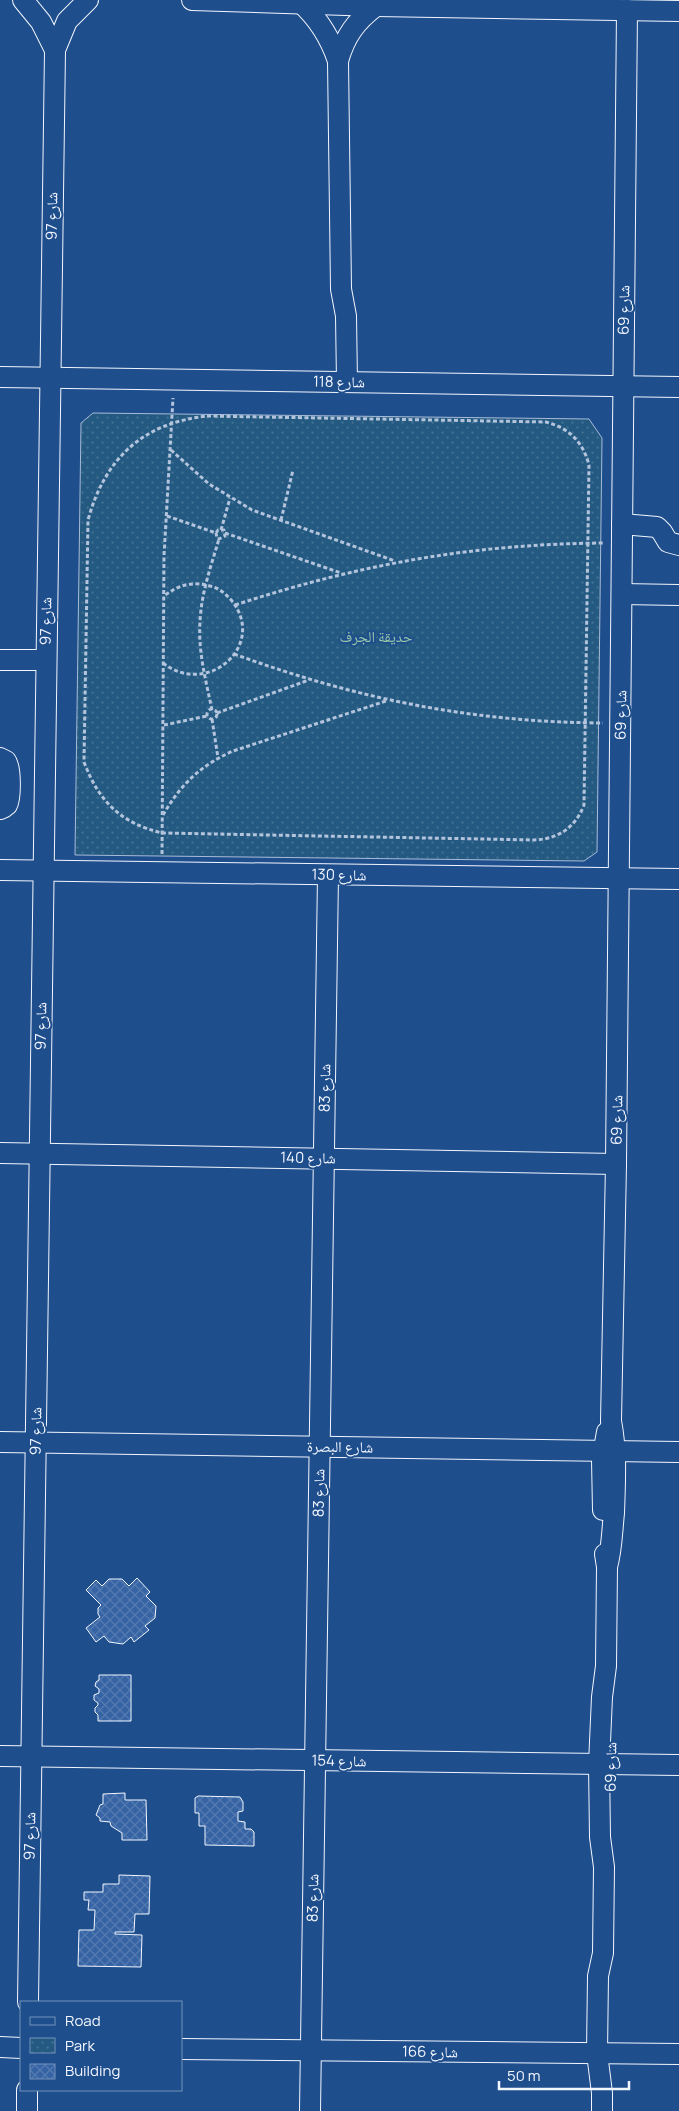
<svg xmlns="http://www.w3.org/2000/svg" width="679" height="2111" font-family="Manrope,'Noto Naskh Arabic',sans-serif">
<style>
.park{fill:url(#park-dots);stroke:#a8bbd7}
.building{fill:url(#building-cross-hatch);stroke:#f2f6ff}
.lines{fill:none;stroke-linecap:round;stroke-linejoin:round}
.minor-casing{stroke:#f2f6ff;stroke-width:22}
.path{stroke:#b3c4dc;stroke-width:3;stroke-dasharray:4 2.5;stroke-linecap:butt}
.minor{stroke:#1f4e8c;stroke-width:20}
.labels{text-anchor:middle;stroke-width:4;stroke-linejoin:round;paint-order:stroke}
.street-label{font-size:15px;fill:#f2f6ff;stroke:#1f4e8c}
.park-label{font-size:15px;fill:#97c8a6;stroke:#1f4e8c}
</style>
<defs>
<pattern id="park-dots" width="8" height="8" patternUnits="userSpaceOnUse" patternTransform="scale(1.25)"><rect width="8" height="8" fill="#245a82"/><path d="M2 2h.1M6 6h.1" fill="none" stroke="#447295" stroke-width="1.8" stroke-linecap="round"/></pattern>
<pattern id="building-cross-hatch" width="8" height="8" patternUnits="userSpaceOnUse" patternTransform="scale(1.25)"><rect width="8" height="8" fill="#3563a3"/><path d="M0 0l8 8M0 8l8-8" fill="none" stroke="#537ab1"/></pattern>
</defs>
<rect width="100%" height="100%" fill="#1f4e8c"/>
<path class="park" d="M 93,413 L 589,419 L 602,438 L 597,852 L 584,861 L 75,855 L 81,423 Z"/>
<g class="building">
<path d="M 137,1578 L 150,1592 L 146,1596 L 156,1606 L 155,1618 L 145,1626 L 149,1630 L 134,1642 L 131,1637 L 123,1644 L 109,1642 L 104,1636 L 96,1642 L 86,1628 L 100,1617 L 98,1614 L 98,1608 L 101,1605 L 86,1590 L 96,1580 L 102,1586 L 109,1579 L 122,1579 L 129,1586 Z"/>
<path d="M 99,1675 L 131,1675 L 131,1721 L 98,1721 L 98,1715 L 95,1712 L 95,1708 L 98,1705 L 98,1703 L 94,1700 L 94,1695 L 99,1693 L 99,1689 L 95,1686 L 96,1682 L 99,1680 Z"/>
<path d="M 125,1793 L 125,1800 L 146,1800 L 147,1840 L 122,1840 L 122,1833 L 111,1826 L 110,1822 L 100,1821 L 100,1818 L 96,1815 L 100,1805 L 103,1804 L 103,1794 Z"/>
<path d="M 198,1796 L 240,1797 L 243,1802 L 243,1811 L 238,1812 L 238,1821 L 245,1822 L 245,1829 L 251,1829 L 254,1832 L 254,1846 L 205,1845 L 205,1826 L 199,1826 L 199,1813 L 195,1813 L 195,1798 Z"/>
<path d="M 119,1875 L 150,1876 L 149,1914 L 135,1914 L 134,1932 L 115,1932 L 115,1934 L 142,1935 L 141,1967 L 78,1966 L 79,1930 L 94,1930 L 95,1910 L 88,1910 L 89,1900 L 84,1900 L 84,1892 L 103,1892 L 103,1884 L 119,1884 Z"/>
</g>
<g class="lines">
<g class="minor-casing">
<g id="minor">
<path d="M 23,0 L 41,22 L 55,50"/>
<path d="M 192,0 L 376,6 L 679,11"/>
<path d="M 300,2 C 319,19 330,37 338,61 L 341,289 L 346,316 L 347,382"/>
<path d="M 338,61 C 345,36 356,21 376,6"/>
<path d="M 0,377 L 679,387"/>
<path d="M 622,524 L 657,527 L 662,532 L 668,542 L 679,545"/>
<path d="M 622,594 L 679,595"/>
<path d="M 0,660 L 46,660"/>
<path d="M 0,758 L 6,761 C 11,767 11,798 7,805 C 4,808 3,808 0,809"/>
<path d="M 0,870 L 679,879"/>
<path d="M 0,1153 L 616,1164"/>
<path d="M 0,1442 L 679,1452"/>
<path d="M 603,1510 L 602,1460 L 607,1432"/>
<path d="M 607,1567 C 612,1549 612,1531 614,1513 C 615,1482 617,1452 611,1421 L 616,1164 L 627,10"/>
<path d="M 0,1756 L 679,1765"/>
<path d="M 28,2002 L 55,50 L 67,21 L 88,0"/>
<path d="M 0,2047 L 21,2048"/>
<path d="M 181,2049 L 679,2054"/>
<path d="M 27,2111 L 27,2090"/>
<path d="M 310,2111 L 328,875"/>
<path d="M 602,2111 L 602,2093 L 597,2053 L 598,1976 L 603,1953 L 604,1867 L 600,1837 L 599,1764 L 602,1697 L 606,1666 L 607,1567 L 605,1554"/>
</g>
</g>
<g class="path">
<path d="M 207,416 L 546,422 C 569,428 583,442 589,465 L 584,805 C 575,828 558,839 534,840 L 162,833 C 121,823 99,802 84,762 L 88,520 C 105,458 143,423 207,416 Z"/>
<path d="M 171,450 L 209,484 L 252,510 L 395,561"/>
<path d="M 167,516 L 216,533 L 218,530 L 224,530 L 225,536 L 219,539 L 217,538 L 216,533"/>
<path d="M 281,520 L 293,470"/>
<path d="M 221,530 L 230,498"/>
<path d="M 225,533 L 341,573"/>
<path d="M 235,605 C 361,564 472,544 605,543"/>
<path d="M 234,654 C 358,699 470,722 603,723"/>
<path d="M 163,663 C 208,698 267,645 232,601 C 226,594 219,588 210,586 C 192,581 178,585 164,596"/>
<circle cx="212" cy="714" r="5"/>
<path d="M 212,710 C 206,681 198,652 200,622 C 201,594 211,566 219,539"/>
<path d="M 217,713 L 309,680"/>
<path d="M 212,719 L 218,758"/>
<path d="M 164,725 L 207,716"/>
<path d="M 163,815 C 180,785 201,765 233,751 L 386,701"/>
<path d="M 162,854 L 164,556 L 173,398"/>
</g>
<use href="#minor" class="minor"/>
</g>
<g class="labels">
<g class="street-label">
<text transform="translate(52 216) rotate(-89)" y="5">شارع 97</text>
<text transform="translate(624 310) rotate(-89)" y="5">شارع 69</text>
<text transform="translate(339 382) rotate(1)" y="5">شارع 118</text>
<text transform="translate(46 621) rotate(-89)" y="5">شارع 97</text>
<text transform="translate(621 715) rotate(-89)" y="5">شارع 69</text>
<text transform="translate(339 875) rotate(1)" y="5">شارع 130</text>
<text transform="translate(41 1026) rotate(-89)" y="5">شارع 97</text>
<text transform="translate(325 1088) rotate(-89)" y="5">شارع 83</text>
<text transform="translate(617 1120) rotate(-89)" y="5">شارع 69</text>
<text transform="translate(308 1158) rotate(1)" y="5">شارع 140</text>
<text transform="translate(36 1431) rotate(-89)" y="5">شارع 97</text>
<text transform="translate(340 1447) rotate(1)" y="5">شارع البصرة</text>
<text transform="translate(319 1493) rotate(-89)" y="5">شارع 83</text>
<text transform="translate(339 1761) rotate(1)" y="5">شارع 154</text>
<text transform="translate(611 1767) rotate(-89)" y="5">شارع 69</text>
<text transform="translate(30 1836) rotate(-89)" y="5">شارع 97</text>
<text transform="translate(313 1898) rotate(-89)" y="5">شارع 83</text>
<text transform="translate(430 2052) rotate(1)" y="5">شارع 166</text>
</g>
<g class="park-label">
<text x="376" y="642">حديقة الجرف</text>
</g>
</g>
<rect x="20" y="2001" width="162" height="90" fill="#1f4e8c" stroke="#7391ba"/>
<rect x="30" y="2017" width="25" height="8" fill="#1f4e8c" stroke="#7391ba"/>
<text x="65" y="2026" font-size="15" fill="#f2f6ff">Road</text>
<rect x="30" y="2038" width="25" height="15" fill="url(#park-dots)" stroke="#7391ba"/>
<text x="65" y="2051" font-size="15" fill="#f2f6ff">Park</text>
<rect x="30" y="2064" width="25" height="15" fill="url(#building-cross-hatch)" stroke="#7391ba"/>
<text x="65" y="2076" font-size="15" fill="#f2f6ff">Building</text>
<path d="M499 2081v8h130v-8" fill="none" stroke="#f2f6ff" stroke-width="2.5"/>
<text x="507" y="2081" font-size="15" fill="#f2f6ff" stroke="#1f4e8c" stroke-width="4" paint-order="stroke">50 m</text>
</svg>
